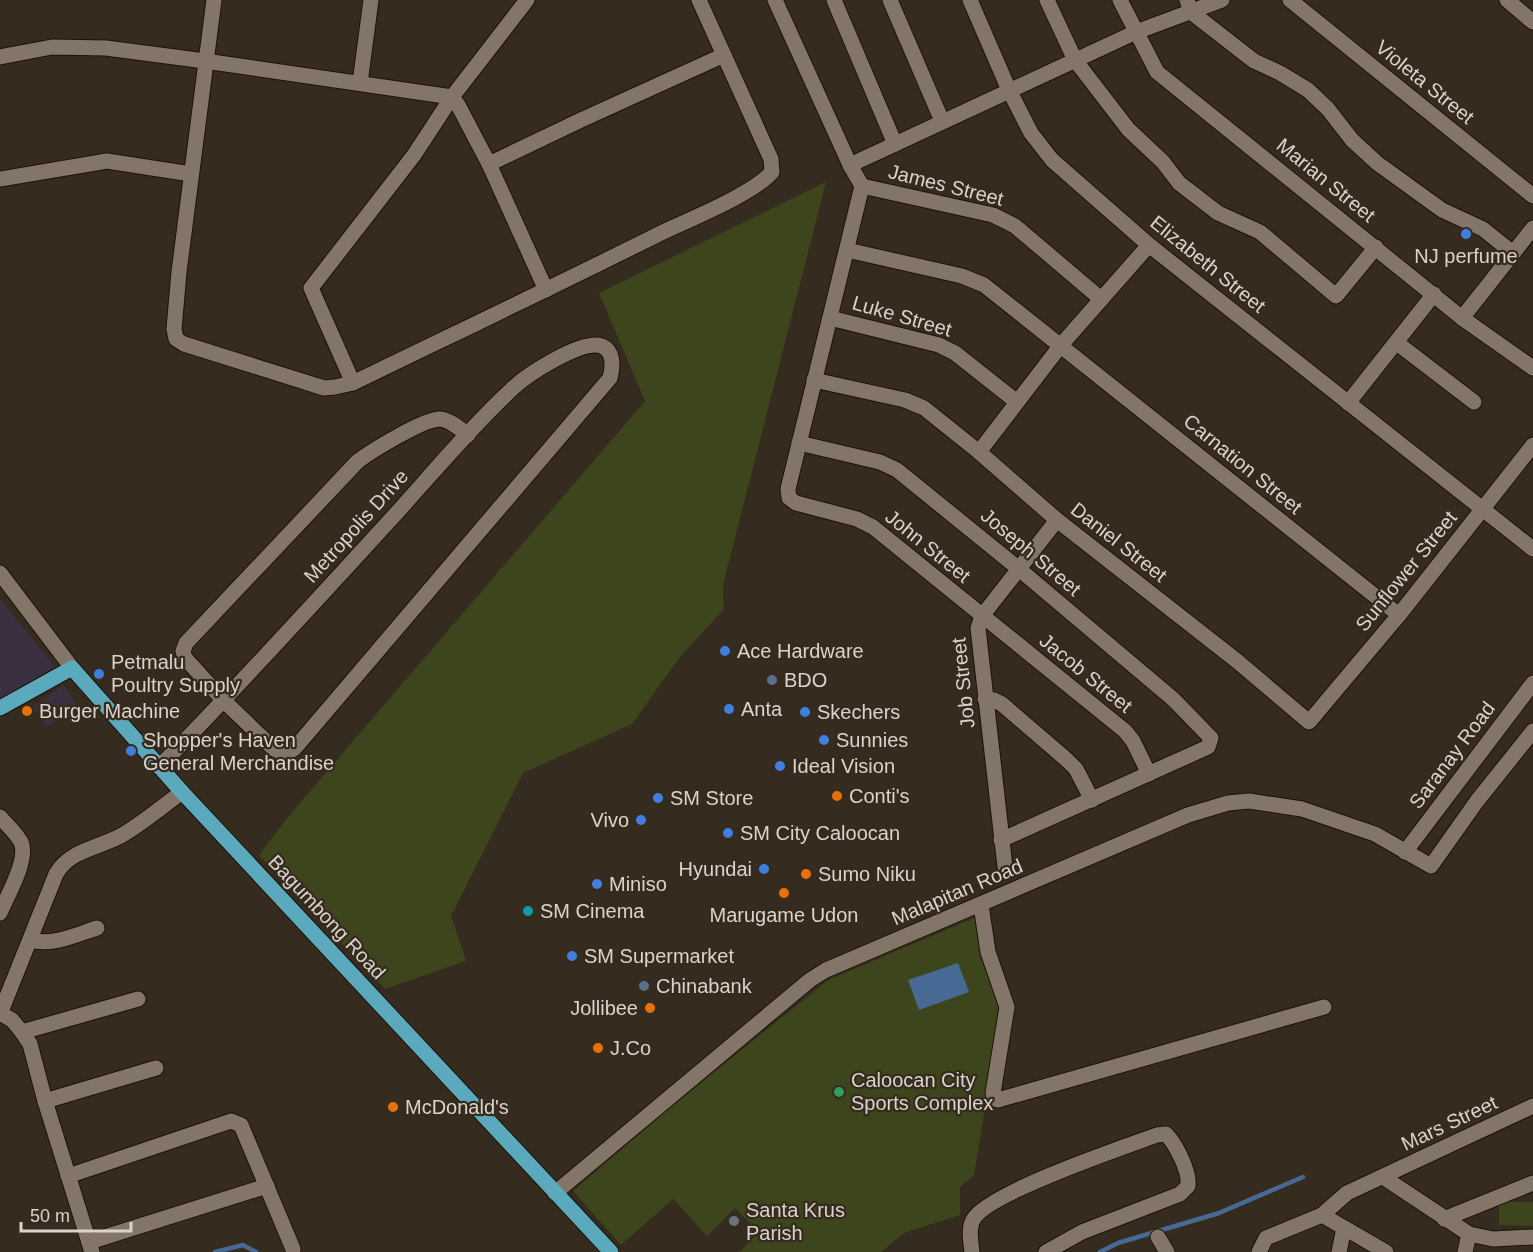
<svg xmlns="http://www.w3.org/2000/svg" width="1533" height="1252" font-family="Helvetica,sans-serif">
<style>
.commercial{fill:#3b303f}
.green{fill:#3c451b}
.water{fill:#476a94}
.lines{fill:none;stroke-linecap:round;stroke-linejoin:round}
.stream{stroke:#476a94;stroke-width:4.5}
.minor-casing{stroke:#1d1308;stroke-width:17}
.major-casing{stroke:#1d1308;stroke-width:17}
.minor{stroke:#837668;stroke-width:15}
.major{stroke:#5aa9bc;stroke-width:15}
.shop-dot{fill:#3f7fe0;stroke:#362b1f;stroke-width:2}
.service-dot{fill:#5c6f8a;stroke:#362b1f;stroke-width:2}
.food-dot{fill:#e8710a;stroke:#362b1f;stroke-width:2}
.culture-dot{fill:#0f9aa8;stroke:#362b1f;stroke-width:2}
.leisure-dot{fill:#2e9e5b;stroke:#362b1f;stroke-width:2}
.worship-dot{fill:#6b7280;stroke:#362b1f;stroke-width:2}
.labels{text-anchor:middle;stroke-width:4.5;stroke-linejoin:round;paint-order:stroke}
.street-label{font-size:20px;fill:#dbd3cc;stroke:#362b1f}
.poi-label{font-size:20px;fill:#dbd3cc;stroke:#362b1f;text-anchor:start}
</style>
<rect width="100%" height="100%" fill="#362b1f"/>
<g class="commercial">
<path d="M 0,599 L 55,667 L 0,699 Z"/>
<path d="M 63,685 L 78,706 L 47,727 L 33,707 Z"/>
</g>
<g class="green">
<path d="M 826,182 L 723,585 L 724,609 L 680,657 L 632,724 L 523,773 L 451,916 L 466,961 L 385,989 L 259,855 L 288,817 L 645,401 L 599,293 Z"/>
<path d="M 974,918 L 978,927 L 980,957 L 1001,1011 L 974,1175 L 960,1187 L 960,1215 L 904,1233 L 881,1252 L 739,1252 L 759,1232 L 735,1208 L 707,1236 L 673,1199 L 621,1245 L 573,1191 L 665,1112 L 828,980 Z"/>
<path d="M 1499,1202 L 1533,1202 L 1533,1226 L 1499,1225 Z"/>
</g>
<path class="water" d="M 958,963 L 969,992 L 919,1010 L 908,980 Z"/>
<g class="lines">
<g class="stream">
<path d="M 215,1252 L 243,1245 L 256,1252"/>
<path d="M 1100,1252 L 1118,1243 L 1219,1213 L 1303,1177"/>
</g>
<g class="minor-casing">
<g id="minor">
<path d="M 214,0 L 179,272 L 174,329 L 176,339 L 184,344 L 324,388 L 335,387 L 353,383 C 456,333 559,284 661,233 C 690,219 753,194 772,172 L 771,159 L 699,0"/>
<path d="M 775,0 L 850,165 L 862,186 L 788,489 L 789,498 L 796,503 L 857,519 L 873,527 L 1125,731 L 1133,741 L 1149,774"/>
<path d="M 834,0 L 895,144"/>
<path d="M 890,0 L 942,121"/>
<path d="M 970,0 L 1009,90 L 1031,133 L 1052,160 L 1149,245 L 1533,549"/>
<path d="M 1047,0 L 1075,60 L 1128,129 L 1163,162 L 1179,183 L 1218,213 L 1260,232 L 1336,296 L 1376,247"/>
<path d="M 1120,0 L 1157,72 L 1462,318 L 1533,368"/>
<path d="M 1187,0 L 1191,12 L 1254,61 L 1280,73 L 1308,90 L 1328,109 L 1352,140 L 1377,163 L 1442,210 L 1483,229 L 1513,253"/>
<path d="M 1290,0 L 1533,196"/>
<path d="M 1507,0 L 1533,22"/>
<path d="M 0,57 L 52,47 L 106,48 L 205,61 L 452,97 L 458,105 L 489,164 L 546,290"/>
<path d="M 360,83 L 371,0"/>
<path d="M 489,164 L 581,120 L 724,55"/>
<path d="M 850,165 L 1136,32 L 1222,0"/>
<path d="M 0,179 L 107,161 L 191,174"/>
<path d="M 862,186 L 993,215 L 1015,226 L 1101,299"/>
<path d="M 847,250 L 962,276 L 984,285 L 1399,615"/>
<path d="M 830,318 L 939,345 L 955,353 L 1017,402"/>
<path d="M 1462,318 L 1533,228"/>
<path d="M 1397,343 L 1474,402"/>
<path d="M 814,380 L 905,400 L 924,408 L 979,452 L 1057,520 L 1237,661 L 1309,722 L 1399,615 L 1533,445"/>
<path d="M 353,383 L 311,288 L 414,155 L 452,97 L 527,0"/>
<path d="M 1348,403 L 1434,294"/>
<path d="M 799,443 L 880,462 L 897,470 L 1019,569 L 1173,699 L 1211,738 L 1208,747 L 1001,840"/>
<path d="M 979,452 L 1061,345 L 1149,245"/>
<path d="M 0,573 L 72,668"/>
<path d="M 985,699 L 994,700 L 1002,704 L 1067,760 L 1076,769 L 1092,800"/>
<path d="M 159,767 C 239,686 315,602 392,518 C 432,474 470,428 513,388 C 528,374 582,339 602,346 C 614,351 613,367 610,378 L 295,748 L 285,754 L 274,749 L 224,701 L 185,658 L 183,651 L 186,643 L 358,461 C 373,450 422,420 439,419 C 449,419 460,429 468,435"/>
<path d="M 0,817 C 7,825 16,833 21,842 C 29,859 7,896 0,913"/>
<path d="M 1405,852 L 1533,683"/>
<path d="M 1005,867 L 978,628 L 982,616 L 1057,520"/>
<path d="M 981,905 L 988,952 L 1007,1007 L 993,1093 L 994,1098 L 998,1100 L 1324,1007"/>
<path d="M 30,940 C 53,946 75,935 97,928"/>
<path d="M 0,1013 L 12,1020 L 22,1032 L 30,1044 L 45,1101 L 92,1252"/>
<path d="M 0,1014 L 56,874 C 70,849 101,848 124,834 C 144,822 163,806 182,792"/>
<path d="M 22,1032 L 138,999"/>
<path d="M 45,1101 L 156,1068"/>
<path d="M 68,1176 L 231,1121 L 241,1125 L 293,1249"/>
<path d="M 1383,1177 L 1469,1234 L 1493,1239 L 1533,1237"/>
<path d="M 555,1193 L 810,980 L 826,970 L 1188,815 L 1228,803 L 1249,801 L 1302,809 L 1375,834 L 1431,866 L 1477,801 L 1533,731"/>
<path d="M 1322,1215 L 1386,1252"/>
<path d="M 1444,1219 L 1533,1183"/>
<path d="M 1158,1237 L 1167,1252"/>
<path d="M 89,1242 L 267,1186"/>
<path d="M 972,1252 C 971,1243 968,1229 973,1220 C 985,1194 1124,1147 1157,1135 L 1166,1134 C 1176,1144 1190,1172 1188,1186 L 1180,1194 L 1082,1232 L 1046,1252"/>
<path d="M 1259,1252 L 1266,1238 L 1322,1215 L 1347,1193 L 1533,1106"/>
<path d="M 1339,1252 L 1344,1228"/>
<path d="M 1465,1252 L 1469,1234"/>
</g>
</g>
<g class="major-casing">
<path id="major" d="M 0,708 L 72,668 L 182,792 L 611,1252"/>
</g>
<use href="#minor" class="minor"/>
<use href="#major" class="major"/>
</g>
<g class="shop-dot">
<circle cx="1466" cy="234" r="6"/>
<circle cx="725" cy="651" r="6"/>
<circle cx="99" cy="674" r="6"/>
<circle cx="729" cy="709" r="6"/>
<circle cx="805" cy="712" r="6"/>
<circle cx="824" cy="740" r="6"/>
<circle cx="131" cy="751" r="6"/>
<circle cx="780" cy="766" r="6"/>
<circle cx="658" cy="798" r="6"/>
<circle cx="641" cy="820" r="6"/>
<circle cx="728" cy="833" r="6"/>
<circle cx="764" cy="869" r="6"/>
<circle cx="597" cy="884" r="6"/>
<circle cx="572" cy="956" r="6"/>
</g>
<g class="service-dot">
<circle cx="772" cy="680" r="6"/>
<circle cx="644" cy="986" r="6"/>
</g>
<g class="food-dot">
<circle cx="27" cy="711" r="6"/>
<circle cx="837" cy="796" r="6"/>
<circle cx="806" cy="874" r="6"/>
<circle cx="784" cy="893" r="6"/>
<circle cx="650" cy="1008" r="6"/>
<circle cx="598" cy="1048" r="6"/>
<circle cx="393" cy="1107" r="6"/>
</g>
<circle class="culture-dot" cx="528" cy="911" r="6"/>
<circle class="leisure-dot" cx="839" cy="1092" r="6"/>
<circle class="worship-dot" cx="734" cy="1221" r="6"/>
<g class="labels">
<g class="street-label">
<text transform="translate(1425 82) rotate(39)" y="7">Violeta Street</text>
<text transform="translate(1326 180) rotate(39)" y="7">Marian Street</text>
<text transform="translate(946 185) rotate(14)" y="7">James Street</text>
<text transform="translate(1208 264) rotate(39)" y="7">Elizabeth Street</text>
<text transform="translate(902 316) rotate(16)" y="7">Luke Street</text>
<text transform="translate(1243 464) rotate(39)" y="7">Carnation Street</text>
<text transform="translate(356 526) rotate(-48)" y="7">Metropolis Drive</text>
<text transform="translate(1119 542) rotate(38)" y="7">Daniel Street</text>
<text transform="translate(928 546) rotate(39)" y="7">John Street</text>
<text transform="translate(1031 552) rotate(40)" y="7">Joseph Street</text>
<text transform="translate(1406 571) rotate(-51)" y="7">Sunflower Street</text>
<text transform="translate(1086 673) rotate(39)" y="7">Jacob Street</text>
<text transform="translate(963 683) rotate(-96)" y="7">Job Street</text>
<text transform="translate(1452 755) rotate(-53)" y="7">Saranay Road</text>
<text transform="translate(957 892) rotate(-23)" y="7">Malapitan Road</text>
<text transform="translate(327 917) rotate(47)" y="7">Bagumbong Road</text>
<text transform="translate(1449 1123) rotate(-25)" y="7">Mars Street</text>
</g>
<g class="poi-label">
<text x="1466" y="263" text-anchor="middle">NJ perfume</text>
<text x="737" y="658">Ace Hardware</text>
<text x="111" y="669">Petmalu<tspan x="111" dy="23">Poultry Supply</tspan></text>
<text x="784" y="687">BDO</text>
<text x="741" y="716">Anta</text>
<text x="39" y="718">Burger Machine</text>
<text x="817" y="719">Skechers</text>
<text x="143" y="747">Shopper's Haven<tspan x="143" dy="23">General Merchandise</tspan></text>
<text x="836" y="747">Sunnies</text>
<text x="792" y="773">Ideal Vision</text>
<text x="849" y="803">Conti's</text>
<text x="670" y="805">SM Store</text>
<text x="629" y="827" text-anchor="end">Vivo</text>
<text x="740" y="840">SM City Caloocan</text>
<text x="752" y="876" text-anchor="end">Hyundai</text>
<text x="818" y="881">Sumo Niku</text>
<text x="609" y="891">Miniso</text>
<text x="540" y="918">SM Cinema</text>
<text x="784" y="922" text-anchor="middle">Marugame Udon</text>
<text x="584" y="963">SM Supermarket</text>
<text x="656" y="993">Chinabank</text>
<text x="638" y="1015" text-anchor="end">Jollibee</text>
<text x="610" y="1055">J.Co</text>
<text x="851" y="1087">Caloocan City<tspan x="851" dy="23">Sports Complex</tspan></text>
<text x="405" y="1114">McDonald's</text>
<text x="746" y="1217">Santa Krus<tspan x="746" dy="23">Parish</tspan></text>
</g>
</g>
<path d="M21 1222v9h110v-9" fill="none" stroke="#dbd3cc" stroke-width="3"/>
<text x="30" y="1222" font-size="18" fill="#dbd3cc" stroke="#362b1f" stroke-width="4.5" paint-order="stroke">50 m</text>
</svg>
